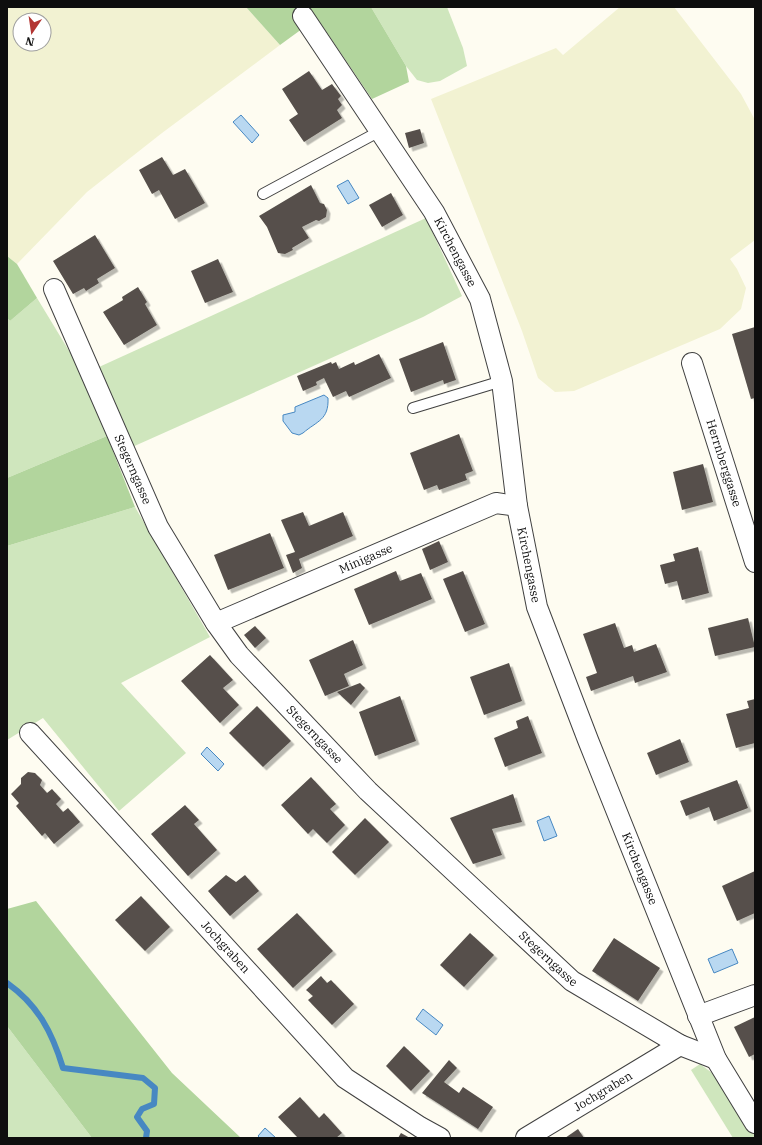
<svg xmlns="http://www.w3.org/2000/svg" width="762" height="1145" font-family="'IBM Plex Serif',serif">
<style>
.farmland{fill:#f2f2d2;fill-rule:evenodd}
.green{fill:#cfe6bd}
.forest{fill:#b2d59d}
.water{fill:#b9d8f1;stroke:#4788c2}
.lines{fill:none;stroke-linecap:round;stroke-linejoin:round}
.stream{stroke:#4788c2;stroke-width:6}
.building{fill:#56504b;filter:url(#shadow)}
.lane-casing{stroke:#414141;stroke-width:12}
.street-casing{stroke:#414141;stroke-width:22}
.lane{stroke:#fff;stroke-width:10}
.street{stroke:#fff;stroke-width:20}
.labels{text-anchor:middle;stroke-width:4;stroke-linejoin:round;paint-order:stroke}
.street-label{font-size:12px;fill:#0e0e0e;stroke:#fff}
</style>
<defs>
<filter id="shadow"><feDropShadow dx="3.5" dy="3.5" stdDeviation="0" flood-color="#0004"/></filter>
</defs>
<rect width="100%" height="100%" fill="#fefcf1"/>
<g class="farmland">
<path d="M 7,7 L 246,7 L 280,45 L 162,133 L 87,192 L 17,264 L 7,256 ZM 20,20 L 44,20 L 44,44 L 20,44 Z"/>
<path d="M 620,7 L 674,7 L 741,94 L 755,120 L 755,240 L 730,259 L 737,269 L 746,288 L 741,309 L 720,329 L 574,391 L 555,392 L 538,378 L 522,331 L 431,99 L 556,48 L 563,55 Z"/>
</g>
<g class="green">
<path d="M 371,7 L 447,7 L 463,48 L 467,66 L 440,81 L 428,83 L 417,80 L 406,66 Z"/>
<path d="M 426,218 L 462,296 L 423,317 L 130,448 L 99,367 Z"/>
<path d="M 37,298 L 80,369 L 107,436 L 7,478 L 7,318 L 10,321 Z"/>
<path d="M 135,507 L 210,637 L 121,683 L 186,753 L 119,811 L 43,718 L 7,740 L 7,546 Z"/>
<path d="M 7,1026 L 92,1138 L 7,1138 Z"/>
<path d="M 700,1064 L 723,1081 L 755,1132 L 755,1138 L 733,1138 L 691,1070 Z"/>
</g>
<g class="forest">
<path d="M 246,7 L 371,7 L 406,66 L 409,82 L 372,99 L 317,18 L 280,45 Z"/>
<path d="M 7,256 L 17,264 L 37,298 L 10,321 L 7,318 Z"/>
<path d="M 107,436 L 135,507 L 7,546 L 7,478 Z"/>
<path d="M 36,901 L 172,1073 L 241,1138 L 92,1138 L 7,1026 L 7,909 Z"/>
</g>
<g class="water">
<path d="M 241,115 L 259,135 L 252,143 L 233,122 Z"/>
<path d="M 348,180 L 359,198 L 348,204 L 337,186 Z"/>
<path d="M 324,395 L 328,398 C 329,420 317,421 303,433 L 299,435 L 292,433 L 283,421 L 283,415 L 295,412 L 295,407 Z"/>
<path d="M 207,747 L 224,764 L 218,771 L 201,754 Z"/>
<path d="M 549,816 L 557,836 L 544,841 L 537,821 Z"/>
<path d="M 732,949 L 738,963 L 714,973 L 708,959 Z"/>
<path d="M 423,1009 L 443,1025 L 436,1035 L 416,1019 Z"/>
<path d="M 265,1128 L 276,1138 L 260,1138 L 258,1136 Z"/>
</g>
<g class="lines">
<path class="stream" d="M 7,983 C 38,1005 52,1032 63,1068 L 143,1078 L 155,1088 L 154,1104 L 142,1109 L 137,1117 L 147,1131 L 146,1138"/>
</g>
<g class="building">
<path d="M 309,71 L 322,90 L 332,84 L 341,96 L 338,99 L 342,105 L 337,110 L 342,118 L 304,142 L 289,120 L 298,114 L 282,89 Z"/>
<path d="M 420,129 L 424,143 L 409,148 L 405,133 Z"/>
<path d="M 162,157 L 173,175 L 185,169 L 205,203 L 175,219 L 159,190 L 152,194 L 139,170 Z"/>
<path d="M 311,185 L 320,203 L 324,204 L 327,210 L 326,217 L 319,221 L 316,220 L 302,227 L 309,238 L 292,248 L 293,250 L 285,254 L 278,253 L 267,227 L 259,216 Z"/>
<path d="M 391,193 L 403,215 L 382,227 L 369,205 Z"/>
<path d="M 95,235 L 115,268 L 97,279 L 99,283 L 86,291 L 84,288 L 73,294 L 53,261 Z"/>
<path d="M 218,259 L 233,292 L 205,303 L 191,271 Z"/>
<path d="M 138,287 L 147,302 L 145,304 L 157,325 L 124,345 L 103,312 L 123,300 L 122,297 Z"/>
<path d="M 755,327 L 755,398 L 751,399 L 732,334 Z"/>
<path d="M 443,342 L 456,380 L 444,384 L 443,380 L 411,392 L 399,359 Z"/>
<path d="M 379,354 L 391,378 L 349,397 L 346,391 L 333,397 L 324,378 L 316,382 L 317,385 L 303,391 L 297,376 L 331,362 L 332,364 L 336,362 L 339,369 L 354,362 L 355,365 Z"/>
<path d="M 459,434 L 473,471 L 465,474 L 467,480 L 439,490 L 437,485 L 424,490 L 410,453 Z"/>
<path d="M 703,464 L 713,502 L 682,510 L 673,472 Z"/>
<path d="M 303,512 L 309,526 L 343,512 L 353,536 L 299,559 L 302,568 L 293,573 L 286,555 L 295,552 L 281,520 Z"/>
<path d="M 270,533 L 284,568 L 228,590 L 214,555 Z"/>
<path d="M 439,541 L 448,562 L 430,570 L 422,549 Z"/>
<path d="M 698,547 L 709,593 L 682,600 L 677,581 L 665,584 L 660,565 L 675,561 L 673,554 Z"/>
<path d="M 396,571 L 400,581 L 421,573 L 432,599 L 369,625 L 354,589 Z"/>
<path d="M 463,571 L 485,624 L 465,632 L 443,579 Z"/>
<path d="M 748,618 L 755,647 L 715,656 L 708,628 Z"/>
<path d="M 615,623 L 624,648 L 632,645 L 634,652 L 656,644 L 667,672 L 635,683 L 633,676 L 591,691 L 586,677 L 597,673 L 583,634 Z"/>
<path d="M 255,626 L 266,638 L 255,648 L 244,635 Z"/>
<path d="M 353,640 L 363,665 L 344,674 L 349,686 L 325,696 L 309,660 Z"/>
<path d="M 210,655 L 233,680 L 223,688 L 239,705 L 220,723 L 181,681 Z"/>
<path d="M 509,663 L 522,701 L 484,715 L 470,677 Z"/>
<path d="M 360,683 L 365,688 L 351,705 L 337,692 Z"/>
<path d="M 400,696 L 416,741 L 375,756 L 359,712 Z"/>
<path d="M 755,699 L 755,743 L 736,748 L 726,714 L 749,708 L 747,701 Z"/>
<path d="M 257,706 L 291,741 L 263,767 L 229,733 Z"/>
<path d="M 528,716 L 542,753 L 505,767 L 494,738 L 518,728 L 516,721 Z"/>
<path d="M 680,739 L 689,762 L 656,775 L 647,753 Z"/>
<path d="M 28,772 L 35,773 L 42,780 L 40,785 L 47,793 L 52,789 L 61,799 L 56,804 L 63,812 L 68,808 L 80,822 L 54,844 L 45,833 L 42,836 L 16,806 L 19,803 L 11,794 L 21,784 L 21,778 Z"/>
<path d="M 311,777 L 336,804 L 330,809 L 345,825 L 327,843 L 313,829 L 308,834 L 281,805 Z"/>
<path d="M 737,780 L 748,808 L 714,821 L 709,807 L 686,816 L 680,801 Z"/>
<path d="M 513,794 L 522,822 L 492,829 L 502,855 L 473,864 L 450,818 Z"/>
<path d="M 185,805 L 199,820 L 194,824 L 217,850 L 188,876 L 151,834 Z"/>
<path d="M 365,818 L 389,842 L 355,875 L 332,852 Z"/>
<path d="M 755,871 L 755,913 L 737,921 L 722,886 Z"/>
<path d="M 226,875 L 236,882 L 245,875 L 259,891 L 230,916 L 208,891 Z"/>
<path d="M 141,896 L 170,927 L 145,951 L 115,920 Z"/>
<path d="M 297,913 L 333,951 L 293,988 L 257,949 Z"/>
<path d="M 470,933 L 494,955 L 464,987 L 440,965 Z"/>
<path d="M 614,938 L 660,968 L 638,1001 L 592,971 Z"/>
<path d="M 321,976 L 327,983 L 331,980 L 354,1004 L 332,1025 L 308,1000 L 313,996 L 306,990 Z"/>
<path d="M 755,1017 L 755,1054 L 749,1057 L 734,1027 Z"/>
<path d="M 404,1046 L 430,1071 L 411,1091 L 386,1066 Z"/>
<path d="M 449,1060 L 457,1068 L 444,1082 L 459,1093 L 463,1087 L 493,1107 L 478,1129 L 422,1093 Z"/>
<path d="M 300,1097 L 319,1118 L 324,1113 L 342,1133 L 336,1138 L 298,1138 L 278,1117 Z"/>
<path d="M 578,1129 L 584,1138 L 565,1138 Z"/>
<path d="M 401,1133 L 410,1138 L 398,1138 Z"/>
</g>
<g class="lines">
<g class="lane-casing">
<g id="lane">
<path d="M 263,194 L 380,131"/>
<path d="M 413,408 L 502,381"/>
</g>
</g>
<g class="street-casing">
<g id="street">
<path id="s1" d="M 303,16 L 434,212 L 480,299 L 502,381 L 517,506 L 537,607 L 588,740 L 716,1059 L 755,1123"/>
<path id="s2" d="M 54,289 L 158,527 L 216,623 L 239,655 L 368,791 L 572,981 L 680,1045 L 716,1059"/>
<path id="s3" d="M 692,363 L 755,562"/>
<path id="s4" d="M 216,623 L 496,503 L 517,506"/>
<path id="s5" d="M 30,733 L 345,1078 L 420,1127 L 440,1138"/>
<path d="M 698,1016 L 755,995"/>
<path id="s6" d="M 526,1138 L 680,1045"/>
</g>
</g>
<use href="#lane" class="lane"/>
<use href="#street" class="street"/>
</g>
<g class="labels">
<g class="street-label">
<text dy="4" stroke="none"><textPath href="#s1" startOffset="281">Kirchengasse</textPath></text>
<text dy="4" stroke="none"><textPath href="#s3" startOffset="105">Herrnberggasse</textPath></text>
<text dy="4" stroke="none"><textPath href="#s2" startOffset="197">Stegerngasse</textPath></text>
<text dy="4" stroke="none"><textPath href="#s4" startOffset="163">Minigasse</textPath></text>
<text dy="4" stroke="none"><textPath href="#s1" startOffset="605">Kirchengasse</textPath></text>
<text dy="4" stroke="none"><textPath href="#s2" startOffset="521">Stegerngasse</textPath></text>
<text dy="4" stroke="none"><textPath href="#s1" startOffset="929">Kirchengasse</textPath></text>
<text dy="4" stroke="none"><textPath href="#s5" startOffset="290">Jochgraben</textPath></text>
<text dy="4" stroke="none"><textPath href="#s2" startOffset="845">Stegerngasse</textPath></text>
<text dy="4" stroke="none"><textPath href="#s6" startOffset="90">Jochgraben</textPath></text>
</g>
</g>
<rect width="762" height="1145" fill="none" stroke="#0e0e0e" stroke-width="16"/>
<g transform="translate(32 32) rotate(193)"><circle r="19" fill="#ffffff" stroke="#9f9f9f"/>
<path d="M0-3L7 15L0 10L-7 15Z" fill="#b33532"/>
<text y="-6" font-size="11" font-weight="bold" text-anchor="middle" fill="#0e0e0e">N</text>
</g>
</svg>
